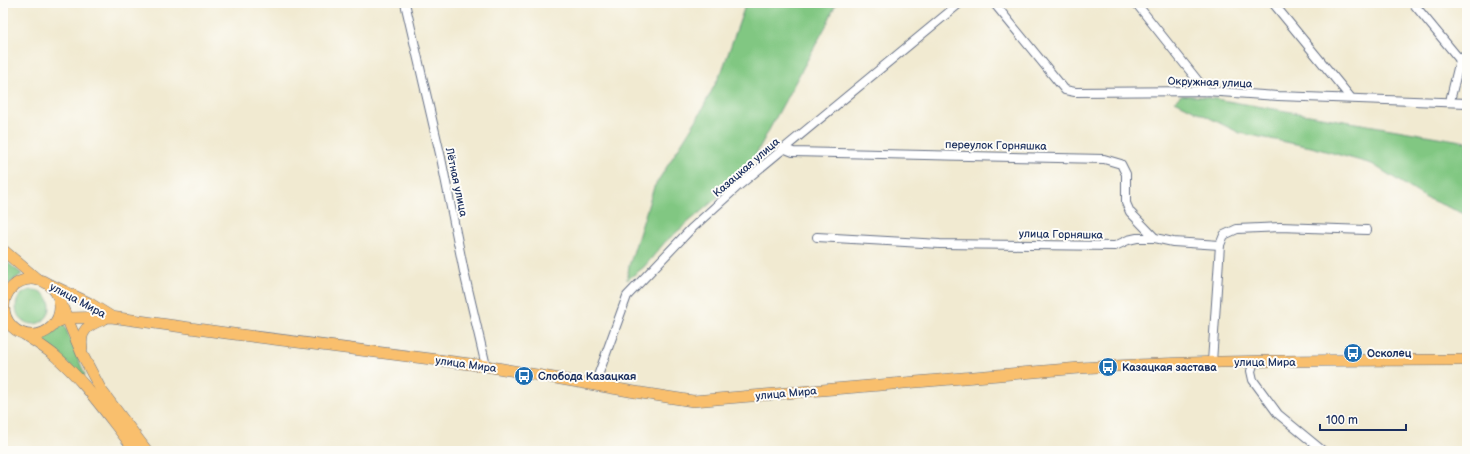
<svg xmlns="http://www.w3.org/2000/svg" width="1470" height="454" font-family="'Balsamiq Sans',sans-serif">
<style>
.green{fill:#81c782;stroke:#4e7b70}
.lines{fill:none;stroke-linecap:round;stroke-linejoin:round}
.minor-casing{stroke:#667086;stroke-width:10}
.major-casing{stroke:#667086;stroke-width:12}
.minor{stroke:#fff;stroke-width:8}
.major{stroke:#f9bf6d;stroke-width:11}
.labels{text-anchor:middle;stroke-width:4;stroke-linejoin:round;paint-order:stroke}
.street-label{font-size:11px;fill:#1b2f5e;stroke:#fdfcf7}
.poi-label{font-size:11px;font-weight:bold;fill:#1b2f5e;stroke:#fdfcf7;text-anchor:start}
</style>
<rect width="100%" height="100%" fill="#fdfcf7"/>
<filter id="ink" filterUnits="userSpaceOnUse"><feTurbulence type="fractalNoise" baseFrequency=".025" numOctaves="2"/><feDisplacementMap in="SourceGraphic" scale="8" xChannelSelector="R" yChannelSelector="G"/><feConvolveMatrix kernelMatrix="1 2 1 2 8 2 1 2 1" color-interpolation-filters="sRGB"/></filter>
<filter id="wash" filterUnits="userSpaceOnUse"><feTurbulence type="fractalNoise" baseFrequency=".012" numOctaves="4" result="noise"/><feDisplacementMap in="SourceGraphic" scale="16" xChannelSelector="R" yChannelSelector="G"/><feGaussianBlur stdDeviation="0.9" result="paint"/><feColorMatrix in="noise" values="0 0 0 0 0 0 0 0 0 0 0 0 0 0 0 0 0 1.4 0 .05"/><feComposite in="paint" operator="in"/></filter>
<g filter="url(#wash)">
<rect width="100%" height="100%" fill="#f1ead1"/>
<g class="green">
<path d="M 746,3 L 836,3 L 827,24 L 745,174 L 665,242 L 644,267 L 627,280 L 629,266 L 654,187 L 697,119 L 722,71 Z"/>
<path d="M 1181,95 L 1204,97 L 1467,142 L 1467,215 L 1426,198 L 1372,164 L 1311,147 L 1240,133 L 1175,101 Z"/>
<path d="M 3,259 L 22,274 L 3,288 Z"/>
<circle cx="33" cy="307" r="17"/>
<path d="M 64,324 L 85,375 L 82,377 L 43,340 Z"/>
</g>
</g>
<g filter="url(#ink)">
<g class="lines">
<g class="minor-casing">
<g id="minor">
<path d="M 405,3 L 441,158 L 464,272 L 486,366"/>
<path d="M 994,3 L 1065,90 L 1075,92 L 1206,91 L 1278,96 L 1467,103"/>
<path d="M 1136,3 L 1206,91"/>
<path d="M 1273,3 L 1351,98"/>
<path d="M 1413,3 L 1460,60"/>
<path d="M 1450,101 L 1460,60 L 1467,54"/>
<path d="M 783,148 L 793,152 L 1104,159 L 1121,164 L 1126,174 L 1126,203 L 1130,212 L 1155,238"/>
<path d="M 817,237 L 940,244 L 1115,246 L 1128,240 L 1137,238 L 1155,238 L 1173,242 L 1220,245 L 1224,235 L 1237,229 L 1280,227 L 1367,230"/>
<path d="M 3,295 L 7,295"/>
<path d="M 3,320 L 9,322"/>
<path d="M 1212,362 L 1220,245"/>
<path d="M 1254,362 L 1251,371 L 1253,380 L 1278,414 L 1323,451"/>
<path d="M 595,384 L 627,296 L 691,229 L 736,188 L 960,3"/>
</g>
</g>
<g class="major-casing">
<g id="major">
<path d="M 3,250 L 38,280"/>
<circle cx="32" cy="307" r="28"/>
<path d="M 51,285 L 89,303 L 110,316"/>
<path d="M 59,299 L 82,354 L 101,390 L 147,451"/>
<path d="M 55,323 L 67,318 L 111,317 L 226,333 L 486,366 L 635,392 L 693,401 L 1080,368 C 1209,360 1338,360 1467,360"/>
<path d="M 24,334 C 34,341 44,347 54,355 C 86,382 110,419 136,451"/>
<path d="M 82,349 C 79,330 88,325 104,319"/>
</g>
</g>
<use href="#minor" class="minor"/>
<use href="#major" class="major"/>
</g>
</g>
<defs>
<g id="bus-disc" transform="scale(1)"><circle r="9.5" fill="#1f6fb2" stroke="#fdfcf7"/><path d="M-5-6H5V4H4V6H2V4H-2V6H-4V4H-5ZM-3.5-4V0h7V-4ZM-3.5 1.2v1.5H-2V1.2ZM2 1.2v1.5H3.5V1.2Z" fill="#fff"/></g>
</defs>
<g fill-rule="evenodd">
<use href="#bus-disc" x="1353" y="353"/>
<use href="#bus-disc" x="1108" y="367"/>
<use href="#bus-disc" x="524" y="376"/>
</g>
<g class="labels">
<g class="street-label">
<text transform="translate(1210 82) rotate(2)" y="4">Окружная улица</text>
<text transform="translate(996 145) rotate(1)" y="4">переулок Горняшка</text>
<text transform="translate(746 167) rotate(-41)" y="4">Казацкая улица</text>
<text transform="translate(457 182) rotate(78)" y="4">Лётная улица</text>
<text transform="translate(1061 234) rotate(1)" y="4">улица Горняшка</text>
<text transform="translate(78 300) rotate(28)" y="4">улица Мира</text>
<text x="1265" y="366">улица Мира</text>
<text transform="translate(466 364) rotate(8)" y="4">улица Мира</text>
<text transform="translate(786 393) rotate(-5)" y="4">улица Мира</text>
</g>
<g class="poi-label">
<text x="1367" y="357">Осколец</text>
<text x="1122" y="371">Казацкая застава</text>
<text x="538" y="380">Слобода Казацкая</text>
</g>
</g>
<rect width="1470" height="454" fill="none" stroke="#fdfcf7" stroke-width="16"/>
<path d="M1320 424v6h86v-6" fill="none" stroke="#1b2f5e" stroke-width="2"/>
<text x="1326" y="424" font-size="12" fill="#1b2f5e" stroke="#fdfcf7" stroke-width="3" paint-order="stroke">100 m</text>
</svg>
